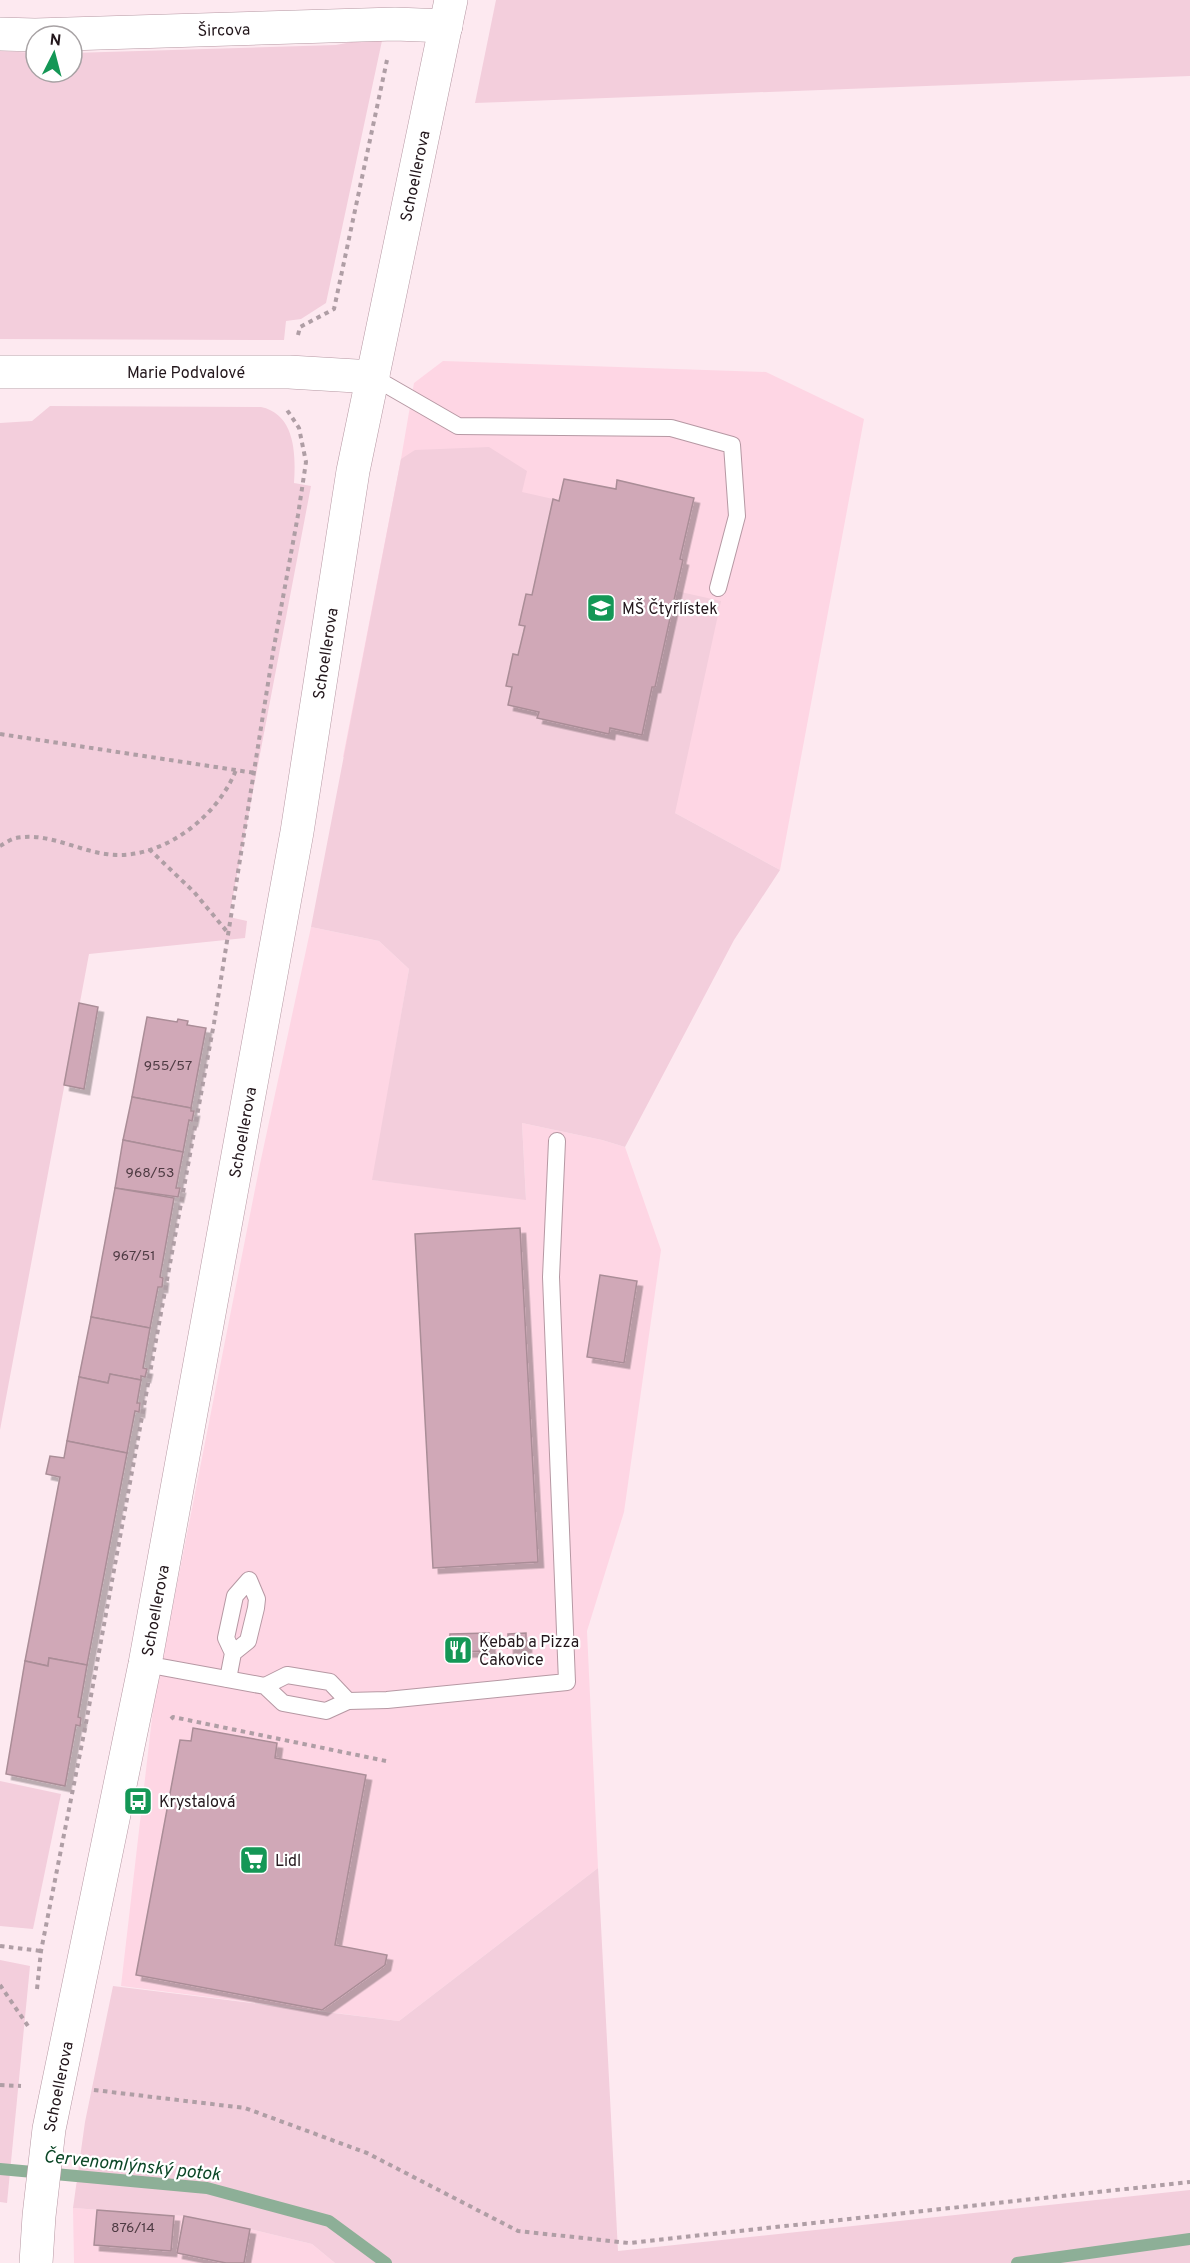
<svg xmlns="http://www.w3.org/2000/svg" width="1190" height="2263" font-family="Overpass,sans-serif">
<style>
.built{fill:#fed6e4}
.green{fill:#f3cedc}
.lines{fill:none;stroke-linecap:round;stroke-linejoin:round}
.stream{stroke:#8daf97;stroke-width:12}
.building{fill:#d0a8b7;stroke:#aa8d97;stroke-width:1.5;filter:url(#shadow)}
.lane-casing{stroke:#b698a3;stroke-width:18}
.street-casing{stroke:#b698a3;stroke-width:34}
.secondary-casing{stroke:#b698a3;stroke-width:34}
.path{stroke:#af9ea5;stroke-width:4;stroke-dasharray:4.5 4.5;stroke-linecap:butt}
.lane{stroke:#fff;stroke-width:16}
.street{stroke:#fff;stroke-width:33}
.secondary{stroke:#fff;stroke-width:33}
.labels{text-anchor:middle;stroke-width:4.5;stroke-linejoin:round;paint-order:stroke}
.number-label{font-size:14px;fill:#4e3b43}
.street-label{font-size:16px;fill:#23171c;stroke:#fff}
.poi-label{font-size:16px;fill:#23171c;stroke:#fff;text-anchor:start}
.water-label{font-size:18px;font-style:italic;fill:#0b4626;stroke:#fff}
</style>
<defs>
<filter id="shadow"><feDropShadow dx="5.5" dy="5.5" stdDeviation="0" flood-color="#0004"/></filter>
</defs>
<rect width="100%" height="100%" fill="#fde9f0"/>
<g class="built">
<path d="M 443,361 L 766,372 L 864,419 L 780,870 L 675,813 L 343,757 L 401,459 L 414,383 Z"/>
<path d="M 311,927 L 379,941 L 409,969 L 373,1180 L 526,1199 L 522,1123 L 602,1140 L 625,1147 L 661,1250 L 624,1512 L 587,1631 L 598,1868 L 399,2021 L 121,1986 L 154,1701 L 260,1164 Z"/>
<path d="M 73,2208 L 184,2216 L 250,2229 L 312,2244 L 335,2263 L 74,2263 Z"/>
</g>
<g class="green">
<path d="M 496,0 L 1190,0 L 1190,76 L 475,103 Z"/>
<path d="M 383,36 L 326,303 L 301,319 L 286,321 L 284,340 L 0,339 L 0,51 L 36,53 L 36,72 L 72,72 L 72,53 L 336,45 Z"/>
<path d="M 50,406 L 261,407 C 295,414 296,454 294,483 L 311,486 L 229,917 L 247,921 L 245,938 L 89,954 L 0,1430 L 0,423 L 32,421 Z"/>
<path d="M 489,447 L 527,471 L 522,492 L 553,499 L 532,595 L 526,594 L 519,624 L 525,626 L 518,655 L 513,654 L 506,685 L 512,687 L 508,705 L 539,712 L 538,718 L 608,734 L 610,728 L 641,735 L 652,687 L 655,687 L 676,591 L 721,601 L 675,813 L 780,870 L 734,940 L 625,1147 L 602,1140 L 522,1123 L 526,1200 L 372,1180 L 409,969 L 379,941 L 311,927 L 401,459 L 415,450 Z"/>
<path d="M 0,1781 L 61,1794 L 33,1929 L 0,1926 Z"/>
<path d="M 598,1868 L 618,2251 L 1190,2190 L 1190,2263 L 335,2263 L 312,2244 L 250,2229 L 184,2216 L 73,2208 L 85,2122 L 113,1986 L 399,2021 Z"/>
<path d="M 0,1960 L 30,1966 L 7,2203 L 0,2202 Z"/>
</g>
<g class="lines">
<g class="stream">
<path d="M 0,2169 L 207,2188 L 329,2221 L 386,2263"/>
<path d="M 1017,2263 L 1190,2239"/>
</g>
</g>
<g class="building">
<path d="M 564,479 L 616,489 L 617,480 L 694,498 L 680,559 L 683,560 L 676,591 L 655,687 L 652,687 L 642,735 L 610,728 L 609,734 L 537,718 L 539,712 L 508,705 L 512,687 L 506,686 L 513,654 L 518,655 L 525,626 L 519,625 L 526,594 L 532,595 L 553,499 L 559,501 Z"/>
<path d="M 79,1003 L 98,1007 L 84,1089 L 64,1085 Z"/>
<path d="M 147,1017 L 177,1022 L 178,1019 L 188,1021 L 187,1025 L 206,1028 L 191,1108 L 132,1097 Z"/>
<path d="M 132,1097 L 191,1108 L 191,1111 L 194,1111 L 192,1121 L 189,1120 L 183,1152 L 123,1140 Z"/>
<path d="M 123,1140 L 183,1152 L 176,1188 L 180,1188 L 178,1197 L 115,1188 Z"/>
<path d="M 115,1188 L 174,1198 L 160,1277 L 163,1278 L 162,1287 L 158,1287 L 150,1328 L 91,1317 Z"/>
<path d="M 520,1228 L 538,1562 L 433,1568 L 415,1234 Z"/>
<path d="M 600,1275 L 637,1281 L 624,1363 L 587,1357 Z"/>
<path d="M 91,1317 L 150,1328 L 143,1368 L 147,1369 L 145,1377 L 141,1376 L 141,1380 L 110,1374 L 108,1383 L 79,1377 Z"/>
<path d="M 110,1374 L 141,1380 L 137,1403 L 140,1403 L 139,1412 L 135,1411 L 127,1453 L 67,1441 L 79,1377 L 108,1383 Z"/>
<path d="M 67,1441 L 127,1453 L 87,1665 L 49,1658 L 48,1666 L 25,1661 L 60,1477 L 46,1474 L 50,1456 L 64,1458 Z"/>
<path d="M 489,1633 L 490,1651 L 450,1652 L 450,1634 Z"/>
<path d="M 526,1633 L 526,1647 L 508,1648 L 508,1634 Z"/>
<path d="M 49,1658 L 87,1665 L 78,1717 L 81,1718 L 80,1726 L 76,1725 L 65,1786 L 6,1774 L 25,1661 L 48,1666 Z"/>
<path d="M 193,1728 L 277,1743 L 275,1758 L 366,1775 L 335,1945 L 387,1955 L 385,1965 L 322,2010 L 136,1975 L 180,1740 L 191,1741 Z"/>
<path d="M 97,2210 L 174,2216 L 171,2251 L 94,2245 Z"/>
<path d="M 184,2216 L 250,2229 L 244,2263 L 226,2263 L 177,2253 Z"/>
</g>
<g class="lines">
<g class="lane-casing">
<g id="lane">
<path d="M 373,377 L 458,426 L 671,428 L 732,445 L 737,516 L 718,588"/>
<path d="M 145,1664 L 265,1686 L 283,1703 L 326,1711 L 348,1701 L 387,1700 L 567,1682 L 551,1277 L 557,1141"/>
<path d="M 228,1679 L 233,1653 L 226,1638 L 235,1596 L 249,1580 L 257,1599 L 256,1608 L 248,1641 L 233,1653"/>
<path d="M 265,1686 L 287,1675 L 330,1682 L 348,1701"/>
</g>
</g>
<g class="street-casing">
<g id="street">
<path id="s1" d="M 0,34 L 35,35 L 395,24 L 446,26"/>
<path id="s2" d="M 0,372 L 289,372 L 373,377"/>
</g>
</g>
<g class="secondary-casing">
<g id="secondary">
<path id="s3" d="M 36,2263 L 39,2216 L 49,2129 L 145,1664 L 297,832 L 353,471 L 451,0"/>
</g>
</g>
<g class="path">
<path d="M 298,335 L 300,327 L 334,309 L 387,60"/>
<path d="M 0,734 L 255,773"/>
<path d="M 0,846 C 5,843 11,839 16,838 C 47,832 76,850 106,854 C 160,862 217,818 236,770"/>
<path d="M 149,849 L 194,892 L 229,934"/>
<path d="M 171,1719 L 173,1717 L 386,1761"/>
<path d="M 0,1946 L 41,1951"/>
<path d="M 0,1985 L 30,2029"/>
<path d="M 37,1989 L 41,1951 L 86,1723 L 214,1023 L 273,652 L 298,515 L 306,462 L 299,428 L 287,410"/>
<path d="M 0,2085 L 21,2086"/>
<path d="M 94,2090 L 245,2108 L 367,2153 L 518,2231 L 629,2243 L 1190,2182"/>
</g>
<use href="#lane" class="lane"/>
<use href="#street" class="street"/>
<use href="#secondary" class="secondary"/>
</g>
<defs>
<g id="school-square" transform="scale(1.5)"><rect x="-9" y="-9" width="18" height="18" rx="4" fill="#149756" stroke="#fff"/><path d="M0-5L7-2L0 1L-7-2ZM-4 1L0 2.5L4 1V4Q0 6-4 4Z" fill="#fff"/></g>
<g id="restaurant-square" transform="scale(1.5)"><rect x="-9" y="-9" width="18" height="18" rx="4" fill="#149756" stroke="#fff"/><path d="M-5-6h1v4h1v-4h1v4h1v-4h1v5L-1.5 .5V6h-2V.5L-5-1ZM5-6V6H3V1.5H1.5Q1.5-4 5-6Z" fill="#fff"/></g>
<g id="bus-square" transform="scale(1.5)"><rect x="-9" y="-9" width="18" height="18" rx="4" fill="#149756" stroke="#fff"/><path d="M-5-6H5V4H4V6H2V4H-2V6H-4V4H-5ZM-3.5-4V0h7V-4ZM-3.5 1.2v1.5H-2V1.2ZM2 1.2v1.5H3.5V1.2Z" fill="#fff"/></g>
<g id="supermarket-square" transform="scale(1.5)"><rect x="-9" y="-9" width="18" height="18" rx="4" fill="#149756" stroke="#fff"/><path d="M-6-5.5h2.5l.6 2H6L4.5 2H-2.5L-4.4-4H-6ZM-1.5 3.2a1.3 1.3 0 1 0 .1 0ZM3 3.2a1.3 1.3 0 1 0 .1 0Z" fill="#fff"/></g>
</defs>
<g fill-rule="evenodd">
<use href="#school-square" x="601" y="608"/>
<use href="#restaurant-square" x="458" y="1650"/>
<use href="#bus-square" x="138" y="1801"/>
<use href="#supermarket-square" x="254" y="1860"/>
</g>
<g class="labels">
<g class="number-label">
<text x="168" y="1070">955/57</text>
<text x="150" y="1177">968/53</text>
<text x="134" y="1260">967/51</text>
<text x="133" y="2232">876/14</text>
</g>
<g class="street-label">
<text dy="6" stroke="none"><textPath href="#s1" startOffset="224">Šircova</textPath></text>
<text dy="6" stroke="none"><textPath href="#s3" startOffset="2122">Schoellerova</textPath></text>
<text dy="6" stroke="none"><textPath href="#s2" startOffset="186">Marie Podvalové</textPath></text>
<text dy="6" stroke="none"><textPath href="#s3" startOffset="1636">Schoellerova</textPath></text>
<text dy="6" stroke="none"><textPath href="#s3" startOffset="1150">Schoellerova</textPath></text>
<text dy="6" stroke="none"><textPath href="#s3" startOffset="664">Schoellerova</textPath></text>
<text dy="6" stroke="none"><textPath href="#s3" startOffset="178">Schoellerova</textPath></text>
</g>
<g class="poi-label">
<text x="622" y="614">MŠ Čtyřlístek</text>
<text x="479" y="1647">Kebab a Pizza<tspan x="479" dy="18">Čakovice</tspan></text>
<text x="159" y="1807">Krystalová</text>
<text x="275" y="1866">Lidl</text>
</g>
<g class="water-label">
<text transform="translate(132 2165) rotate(6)" y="6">Červenomlýnský potok</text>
</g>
</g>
<g transform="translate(54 54) rotate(6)"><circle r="28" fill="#ffffff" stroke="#a7a2a4" stroke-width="1.5"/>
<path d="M0-4.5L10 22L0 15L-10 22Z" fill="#149756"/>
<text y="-9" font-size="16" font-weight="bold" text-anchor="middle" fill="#23171c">N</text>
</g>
</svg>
